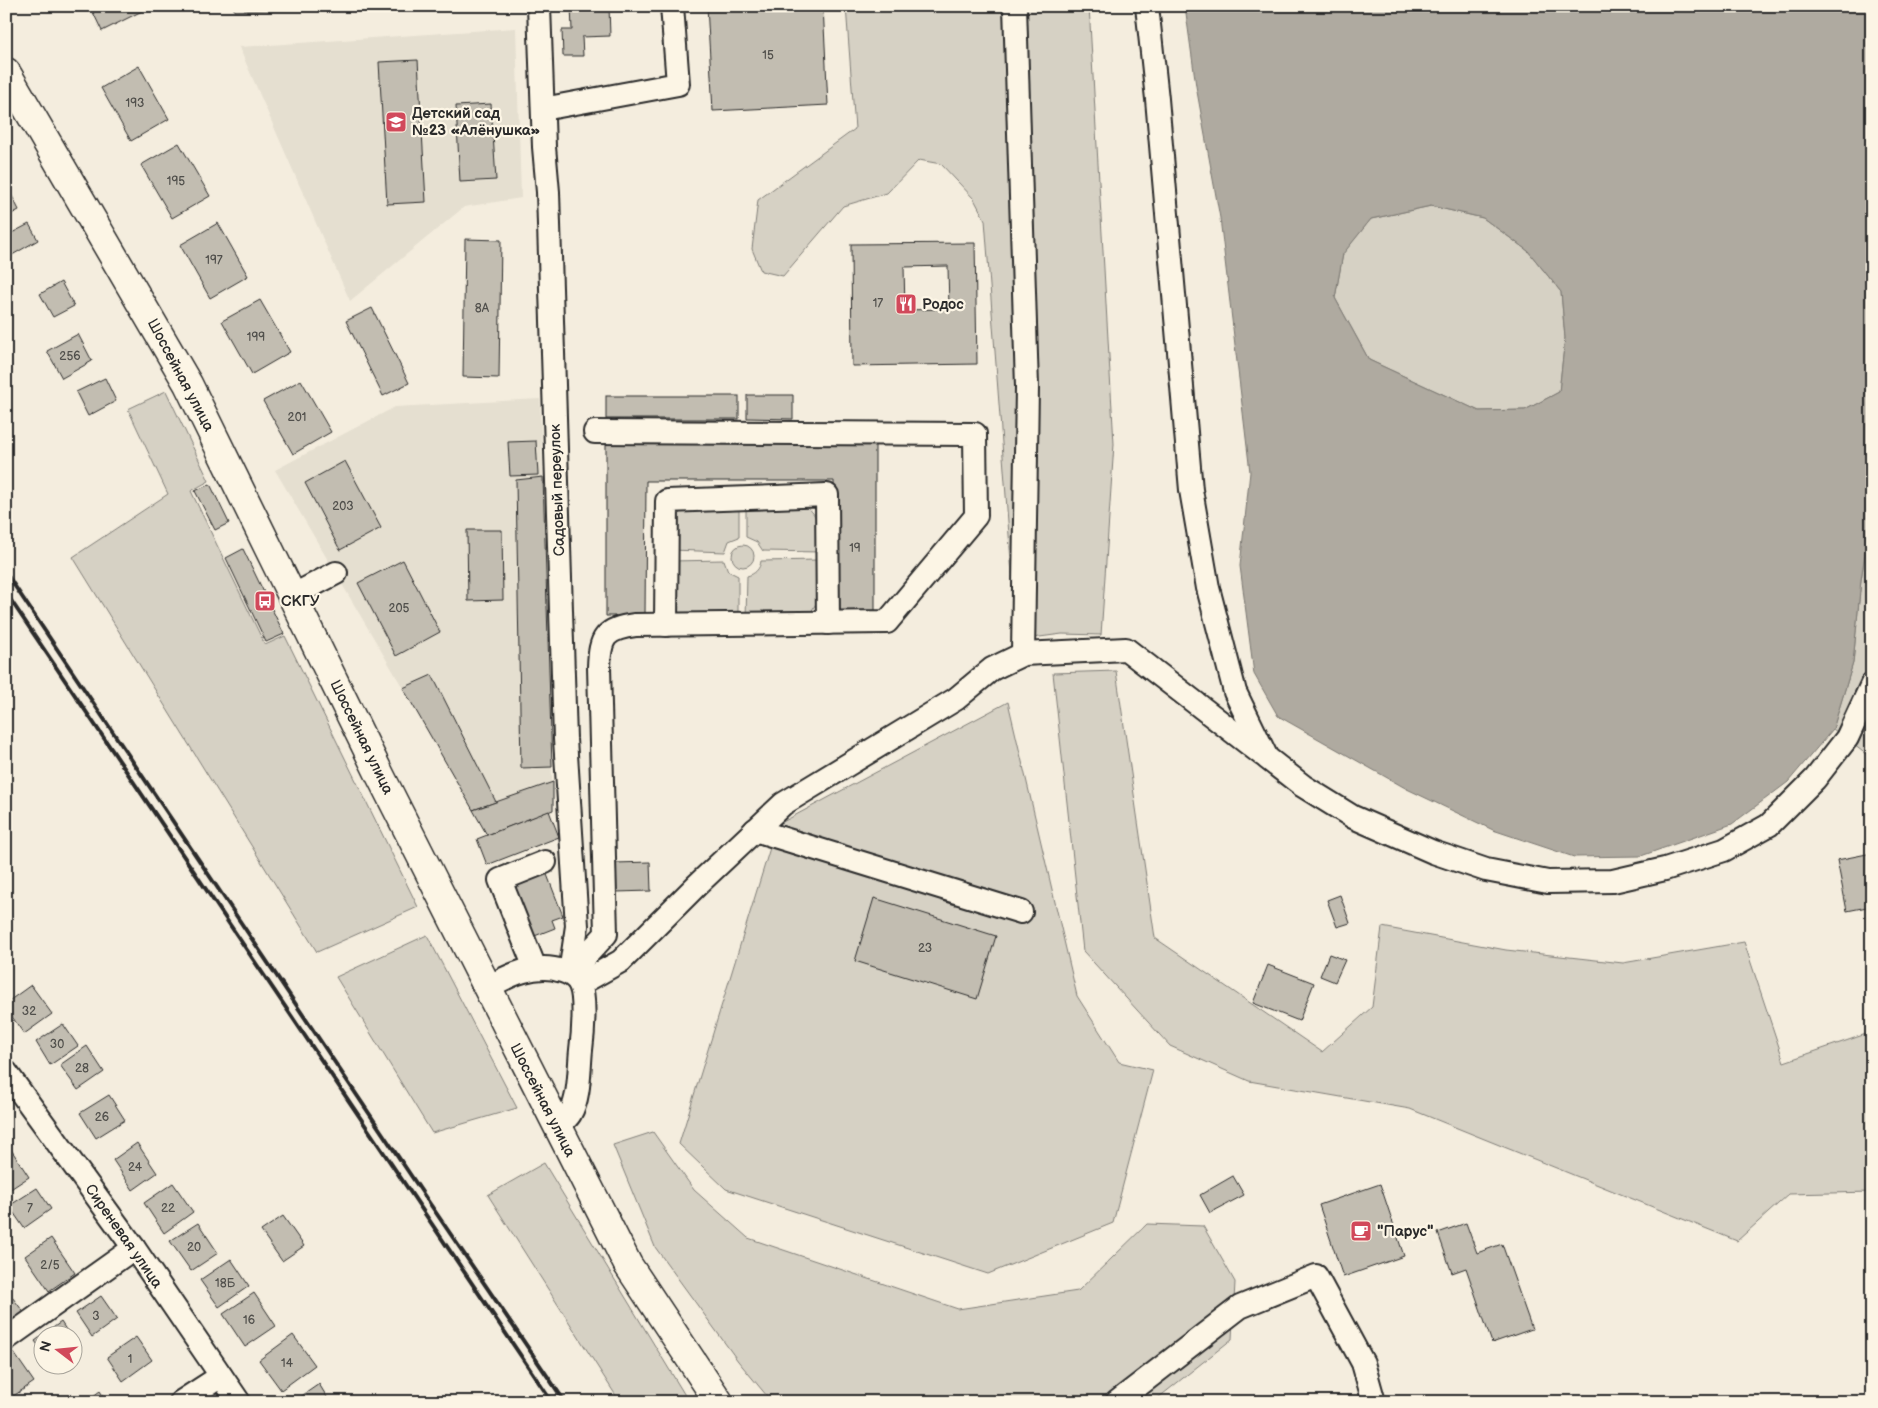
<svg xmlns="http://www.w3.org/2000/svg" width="1878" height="1408" font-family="'Balsamiq Sans',sans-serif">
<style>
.built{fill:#e5dfd0}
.green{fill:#d6d1c4;stroke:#807e78}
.water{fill:#afaaa0;stroke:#7a7771;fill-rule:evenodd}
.building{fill:#c2bdb1;stroke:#2b2b2b;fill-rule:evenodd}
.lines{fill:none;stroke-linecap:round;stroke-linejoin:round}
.minor-casing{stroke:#2b2b2b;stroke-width:26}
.major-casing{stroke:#2b2b2b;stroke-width:31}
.minor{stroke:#fcf5e5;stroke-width:22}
.major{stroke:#fcf5e5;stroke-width:28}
.rail{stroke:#2b2b2b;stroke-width:4}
.labels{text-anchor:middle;stroke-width:4.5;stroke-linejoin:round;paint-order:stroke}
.number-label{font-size:12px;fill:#51504c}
.poi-label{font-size:15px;font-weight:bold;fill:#2b2b2b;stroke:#fcf5e5;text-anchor:start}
.street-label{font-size:15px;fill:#2b2b2b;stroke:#fcf5e5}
</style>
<rect width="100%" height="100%" fill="#f4edde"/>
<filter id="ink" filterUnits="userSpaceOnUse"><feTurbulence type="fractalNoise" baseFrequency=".02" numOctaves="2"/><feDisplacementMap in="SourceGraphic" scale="10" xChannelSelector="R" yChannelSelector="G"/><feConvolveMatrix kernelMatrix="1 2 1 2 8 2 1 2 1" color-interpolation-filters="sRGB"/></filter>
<g filter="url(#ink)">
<g class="built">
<path d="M 516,28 L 521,198 L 464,207 L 350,301 L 239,47 Z"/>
<path d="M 540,399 L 553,810 L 487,835 L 403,688 L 275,470 L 395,407 Z"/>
</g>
<g class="green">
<path d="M 846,6 L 1089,6 L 1114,444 L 1101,635 L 1062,634 L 1017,640 L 985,220 L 974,199 L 941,164 L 919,160 L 887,193 L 843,206 L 783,276 L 761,271 L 752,249 L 758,200 L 855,129 Z"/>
<path d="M 1866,6 L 1872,6 L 1872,45 Z"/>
<path d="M 1431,206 L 1483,218 L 1528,251 L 1561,292 L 1565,338 L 1559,392 L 1525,410 L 1479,411 L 1369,360 L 1335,298 L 1343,253 L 1371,219 Z"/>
<path d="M 166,391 L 209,481 L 191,491 L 265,645 L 285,636 L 418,907 L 317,952 L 73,557 L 168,494 L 128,409 Z"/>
<path d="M 739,504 L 739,537 L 729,541 L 725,552 L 672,550 L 676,512 Z"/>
<path d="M 746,504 L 805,506 C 821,515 818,534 820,552 L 763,551 L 757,542 L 746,537 Z"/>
<path d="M 1872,509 L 1872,760 L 1871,758 L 1833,729 L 1853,663 L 1861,580 Z"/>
<circle cx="743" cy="556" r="11"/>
<path d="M 724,560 L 728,571 L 738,576 L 738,620 L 678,618 L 671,561 Z"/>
<path d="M 819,560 L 818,600 L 811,612 L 746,618 L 747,576 C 755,574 760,569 761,561 Z"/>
<path d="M 1116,671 L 1155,938 L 1322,1052 L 1372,1007 L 1382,927 L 1506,950 L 1623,963 L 1744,942 L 1784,1062 L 1872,1032 L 1872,1192 L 1789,1194 L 1737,1241 L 1410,1109 L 1249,1081 L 1170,1046 L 1083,951 L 1053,673 Z"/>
<path d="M 1008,702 L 1077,996 L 1119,1062 L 1153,1070 L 1113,1223 L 988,1274 L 726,1189 L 679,1144 L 777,825 Z"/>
<path d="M 427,935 L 517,1108 L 432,1133 L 336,977 Z"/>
<path d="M 653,1132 L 694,1190 L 748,1238 L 958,1309 L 1078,1291 L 1147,1224 L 1203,1226 L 1235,1282 L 1232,1339 L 1153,1402 L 772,1402 L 738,1361 L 655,1247 L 613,1145 Z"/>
<path d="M 544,1163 L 689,1402 L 620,1402 L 488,1195 Z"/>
</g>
<path class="water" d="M 1185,6 L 1866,6 L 1872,45 L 1872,509 L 1861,580 L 1853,663 L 1833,729 L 1788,782 L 1732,824 L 1641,856 L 1574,857 L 1493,830 L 1407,789 L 1278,716 L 1254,674 L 1240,566 L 1250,472 L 1220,218 L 1196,86 ZM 1431,206 L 1483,218 L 1528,251 L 1561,292 L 1565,338 L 1559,392 L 1525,410 L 1479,411 L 1369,360 L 1335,298 L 1343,254 L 1371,219 Z"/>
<g class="building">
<path d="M 90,6 L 152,6 L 102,31 Z"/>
<path d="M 234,6 L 359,6 L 359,8 L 234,11 Z"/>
<path d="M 404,6 L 461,6 L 461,8 L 404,10 Z"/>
<path d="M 571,6 L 609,6 L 610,36 L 582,37 L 583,56 L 563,56 L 562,30 L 572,30 Z"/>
<path d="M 707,6 L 823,6 L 828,105 L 713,111 Z"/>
<path d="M 418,60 L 426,202 L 387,204 L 379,62 Z"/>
<path d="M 139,66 L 169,119 L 131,141 L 101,88 Z"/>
<path d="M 491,104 L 496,180 L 460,182 L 456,106 Z"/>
<path d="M 179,143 L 210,196 L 172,218 L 141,165 Z"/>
<path d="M 6,184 L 19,210 L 6,217 Z"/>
<path d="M 218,223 L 248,276 L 210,298 L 180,245 Z"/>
<path d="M 29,224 L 38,240 L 7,258 L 6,236 Z"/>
<path d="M 465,239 L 501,240 L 499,378 L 463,377 Z"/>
<path d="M 975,243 L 977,364 L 852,366 L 851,244 ZM 948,266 L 949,309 L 905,310 L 904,267 Z"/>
<path d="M 61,282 L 74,306 L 53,317 L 40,294 Z"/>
<path d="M 260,300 L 290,352 L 252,374 L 222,321 Z"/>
<path d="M 372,308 L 409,383 L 383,396 L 346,321 Z"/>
<path d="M 78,334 L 92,361 L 62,378 L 47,351 Z"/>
<path d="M 105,378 L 116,401 L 88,416 L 76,392 Z"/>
<path d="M 301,380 L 331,432 L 293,454 L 263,401 Z"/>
<path d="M 747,395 L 793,395 L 793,419 L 747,418 Z"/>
<rect x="606" y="396" width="133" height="23"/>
<path d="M 536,441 L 538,475 L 510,476 L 508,442 Z"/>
<path d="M 606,442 L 875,442 L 875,614 L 834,614 L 834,481 L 646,481 L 645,616 L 606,616 Z"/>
<path d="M 345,461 L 381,528 L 340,550 L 305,483 Z"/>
<path d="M 543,477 L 552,767 L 521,768 L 516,480 Z"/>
<path d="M 210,484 L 229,523 L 215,530 L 195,491 Z"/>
<path d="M 467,530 L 502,530 L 503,600 L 468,601 Z"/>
<path d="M 243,549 L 284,634 L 266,642 L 226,558 Z"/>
<path d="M 403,560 L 440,632 L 396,656 L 358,583 Z"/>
<path d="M 432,675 L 496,802 L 473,810 L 403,688 Z"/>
<path d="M 553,782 L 553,810 L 487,835 L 473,810 Z"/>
<path d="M 549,811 L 559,837 L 487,865 L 477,839 Z"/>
<path d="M 1872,853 L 1872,906 L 1847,911 L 1837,860 Z"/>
<path d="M 650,862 L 651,891 L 616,892 L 615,863 Z"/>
<path d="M 546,872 L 563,916 L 552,920 L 555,928 L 532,937 L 512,886 Z"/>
<path d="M 1340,895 L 1350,923 L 1337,927 L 1327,900 Z"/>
<path d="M 874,898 L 996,936 L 977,999 L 855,961 Z"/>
<path d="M 1329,954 L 1345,960 L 1335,982 L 1320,976 Z"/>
<path d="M 1268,965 L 1314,983 L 1299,1021 L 1253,1003 Z"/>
<path d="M 31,985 L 52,1014 L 24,1034 L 6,1008 L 6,1003 Z"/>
<path d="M 63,1024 L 78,1046 L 50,1065 L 36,1042 Z"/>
<path d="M 87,1046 L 104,1072 L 78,1090 L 60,1065 Z"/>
<path d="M 109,1095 L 125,1120 L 96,1138 L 80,1113 Z"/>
<path d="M 137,1143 L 157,1173 L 133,1190 L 113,1160 Z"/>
<path d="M 10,1148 L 29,1177 L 6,1192 L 6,1150 Z"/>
<path d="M 1233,1176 L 1244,1195 L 1210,1213 L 1200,1195 Z"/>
<path d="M 173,1183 L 193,1212 L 164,1233 L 144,1203 Z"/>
<path d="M 1380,1184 L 1404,1256 L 1343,1277 L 1319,1205 Z"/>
<path d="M 37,1188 L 51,1209 L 24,1228 L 9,1206 Z"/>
<path d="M 283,1216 L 304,1246 L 282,1261 L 261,1231 Z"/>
<path d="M 198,1223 L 218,1253 L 191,1271 L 170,1241 Z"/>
<path d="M 1466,1223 L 1477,1253 L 1502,1244 L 1532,1329 L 1492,1343 L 1466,1268 L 1452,1273 L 1438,1233 Z"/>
<path d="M 51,1238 L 75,1273 L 49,1291 L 25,1256 Z"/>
<path d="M 231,1259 L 249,1286 L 219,1307 L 200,1280 Z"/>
<path d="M 6,1289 L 25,1314 L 6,1329 Z"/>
<path d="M 254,1293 L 276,1326 L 245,1347 L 223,1314 Z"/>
<path d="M 101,1296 L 117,1319 L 92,1337 L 76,1313 Z"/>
<path d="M 61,1322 L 70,1336 L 42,1336 L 42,1351 L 35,1341 Z"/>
<path d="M 293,1335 L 315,1365 L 281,1390 L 259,1360 Z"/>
<path d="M 136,1337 L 152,1360 L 123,1381 L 107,1357 Z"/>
<path d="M 72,1339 L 78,1346 L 72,1349 Z"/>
<path d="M 14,1353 L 34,1382 L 12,1397 L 6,1389 L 6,1359 Z"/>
<path d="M 319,1384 L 330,1402 L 293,1402 Z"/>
<path d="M 100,1391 L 107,1402 L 85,1402 Z"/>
</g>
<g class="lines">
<g class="minor-casing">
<g id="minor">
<path d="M 539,6 L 544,147 L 548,192 L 565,739 L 577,926 L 570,973"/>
<path d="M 1015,6 L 1027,387 L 1023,654"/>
<path d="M 1147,6 L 1157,99 L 1191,490 L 1208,588 L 1235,692 L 1267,758 L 1303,786 L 1353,817 L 1433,852 L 1486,870 L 1548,882 L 1613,881 L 1665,869 L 1724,850 L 1769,825 L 1815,779 L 1847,738 L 1872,684"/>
<path d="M 543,109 L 678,84 L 672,6"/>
<path d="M 292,596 L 336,573"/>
<path d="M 666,625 L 667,501 L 827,495 L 828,623"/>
<path d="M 755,830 L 1021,912"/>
<path d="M 535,968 L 500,880 L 545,862"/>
<path d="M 570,973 L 606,934 L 599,667 C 600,637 605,629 635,625 L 887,622 L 976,516 L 975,434 L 595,432"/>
<path d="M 580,984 L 621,961 L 697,885 L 783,804 L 956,699 L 992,669 L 1023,654 L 1126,649 L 1263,755"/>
<path d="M 487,988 C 509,975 536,962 562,971 C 569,973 577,978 580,985 C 586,998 583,1035 581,1050 C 579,1068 580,1098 570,1114 C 567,1119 561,1123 557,1127"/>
<path d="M 6,1072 L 134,1248 L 239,1402"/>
<path d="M 6,1339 L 134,1248"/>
<path d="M 181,1402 L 221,1376"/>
<path d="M 1117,1402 L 1240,1307 L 1316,1276 L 1363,1363 L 1374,1402"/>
</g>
</g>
<g class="major-casing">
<path id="major" d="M 6,72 L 188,384 L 381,777 L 628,1265 L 719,1402"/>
</g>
<use href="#minor" class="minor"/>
<use href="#major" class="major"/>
<g class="rail">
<path d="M 6,573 L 428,1201 L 565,1402"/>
<path d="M 6,593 L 552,1402"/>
</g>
</g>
</g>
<defs>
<g id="school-square" transform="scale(1.125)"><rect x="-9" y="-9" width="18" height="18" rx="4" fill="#d1495b" stroke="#fcf5e5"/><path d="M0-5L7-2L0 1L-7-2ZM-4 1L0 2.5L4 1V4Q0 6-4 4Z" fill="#fff"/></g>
<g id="restaurant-square" transform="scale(1.125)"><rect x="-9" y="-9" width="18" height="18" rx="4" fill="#d1495b" stroke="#fcf5e5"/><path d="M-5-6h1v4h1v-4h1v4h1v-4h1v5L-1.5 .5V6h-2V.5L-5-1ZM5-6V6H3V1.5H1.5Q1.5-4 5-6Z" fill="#fff"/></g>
<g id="bus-square" transform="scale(1.125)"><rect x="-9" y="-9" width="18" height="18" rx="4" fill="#d1495b" stroke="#fcf5e5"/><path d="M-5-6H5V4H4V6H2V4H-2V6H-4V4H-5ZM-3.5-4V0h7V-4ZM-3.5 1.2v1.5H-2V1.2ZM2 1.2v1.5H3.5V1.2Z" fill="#fff"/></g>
<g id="cafe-square" transform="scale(1.125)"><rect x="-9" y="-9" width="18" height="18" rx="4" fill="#d1495b" stroke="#fcf5e5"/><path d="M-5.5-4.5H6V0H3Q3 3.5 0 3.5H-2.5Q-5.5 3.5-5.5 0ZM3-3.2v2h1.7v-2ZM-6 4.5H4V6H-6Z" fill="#fff"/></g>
</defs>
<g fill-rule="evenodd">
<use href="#school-square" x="396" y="122"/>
<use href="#restaurant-square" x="906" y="304"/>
<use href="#bus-square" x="265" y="601"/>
<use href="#cafe-square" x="1361" y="1231"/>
</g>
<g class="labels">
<g class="number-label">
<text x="768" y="59">15</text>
<text x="135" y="107">193</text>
<text x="176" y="185">195</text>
<text x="214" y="264">197</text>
<text x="878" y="307">17</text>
<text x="482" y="312">8А</text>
<text x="256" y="341">199</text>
<text x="70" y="360">256</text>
<text x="297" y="421">201</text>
<text x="343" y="510">203</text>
<text x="855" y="552">19</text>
<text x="399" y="612">205</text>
<text x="925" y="952">23</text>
<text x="29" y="1015">32</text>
<text x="57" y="1048">30</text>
<text x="82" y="1072">28</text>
<text x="102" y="1121">26</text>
<text x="135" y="1171">24</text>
<text x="30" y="1212">7</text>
<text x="168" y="1212">22</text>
<text x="194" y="1251">20</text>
<text x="50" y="1269">2/5</text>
<text x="225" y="1287">18Б</text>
<text x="96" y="1320">3</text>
<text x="249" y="1324">16</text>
<text x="130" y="1363">1</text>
<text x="287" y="1367">14</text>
</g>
<g class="poi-label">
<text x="412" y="118">Детский сад<tspan x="412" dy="17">№23 «Алёнушка»</tspan></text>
<text x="922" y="309">Родос</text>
<text x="281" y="606">СКГУ</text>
<text x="1377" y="1236">"Парус"</text>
</g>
<g class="street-label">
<text transform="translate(181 375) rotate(62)" y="5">Шоссейная улица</text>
<text transform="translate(557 490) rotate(-92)" y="5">Садовый переулок</text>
<text transform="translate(362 737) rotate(64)" y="5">Шоссейная улица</text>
<text transform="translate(543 1100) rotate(63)" y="5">Шоссейная улица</text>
<text transform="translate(124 1236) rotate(55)" y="5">Сиреневая улица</text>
</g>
</g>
<rect width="1878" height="1408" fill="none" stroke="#fcf5e5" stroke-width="25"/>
<rect x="12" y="12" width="1853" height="1383" fill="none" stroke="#2b2b2b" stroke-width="2" filter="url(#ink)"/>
<g transform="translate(58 1350) rotate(286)"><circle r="24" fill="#fcf5e5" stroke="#a8a49b"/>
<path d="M0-4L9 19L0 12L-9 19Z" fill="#d1495b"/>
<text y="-8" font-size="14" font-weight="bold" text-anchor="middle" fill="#2b2b2b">N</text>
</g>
</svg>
